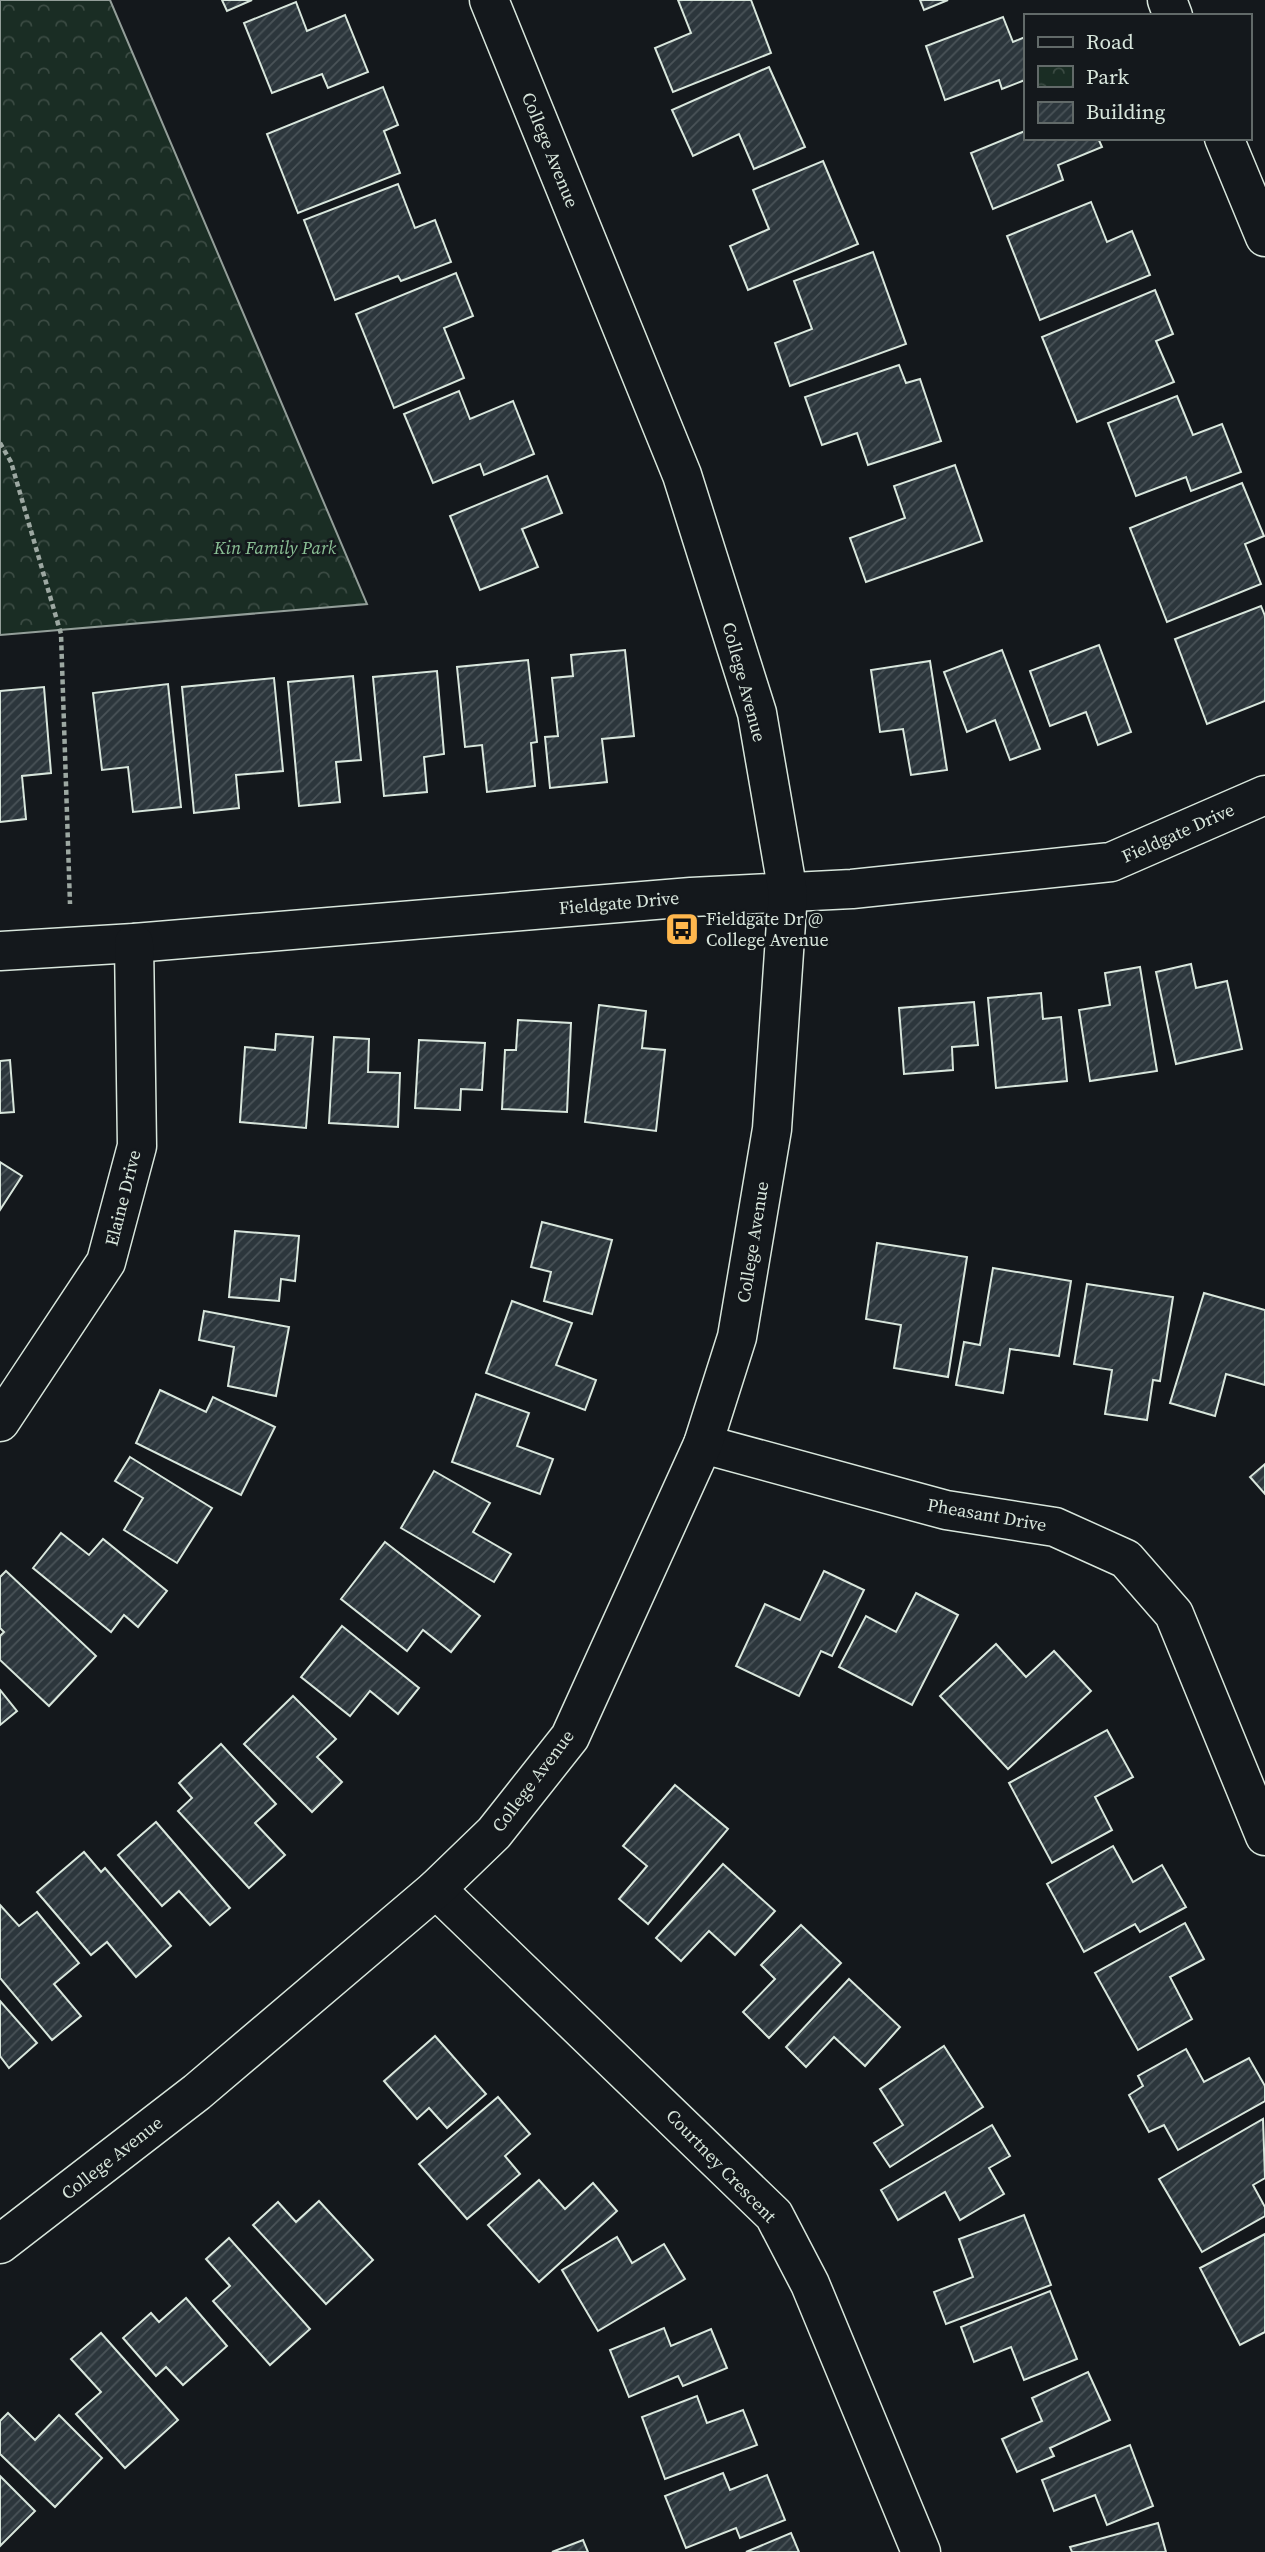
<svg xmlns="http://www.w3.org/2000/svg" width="1265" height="2552" font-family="'Source Serif 4',serif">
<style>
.park{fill:url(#park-crowns);stroke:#939e99;stroke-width:2}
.building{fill:url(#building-hatch);stroke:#d8e6dc;stroke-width:2}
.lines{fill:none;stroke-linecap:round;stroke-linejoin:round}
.street-casing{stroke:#d8e6dc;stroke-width:41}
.path{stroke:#9da8a2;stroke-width:4.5;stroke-dasharray:5 3.5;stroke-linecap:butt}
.street{stroke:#14181c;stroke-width:38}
.labels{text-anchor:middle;stroke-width:5;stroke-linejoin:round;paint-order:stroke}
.street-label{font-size:18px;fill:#d8e6dc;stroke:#14181c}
.park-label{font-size:18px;font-style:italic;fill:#8ac095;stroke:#14181c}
.poi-label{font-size:18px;fill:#d8e6dc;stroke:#14181c;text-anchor:start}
</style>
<defs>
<pattern id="park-crowns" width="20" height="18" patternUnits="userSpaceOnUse" patternTransform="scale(1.75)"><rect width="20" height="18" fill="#1a2d24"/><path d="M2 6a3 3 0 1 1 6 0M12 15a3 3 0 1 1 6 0" fill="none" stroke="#3b4b43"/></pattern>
<pattern id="building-hatch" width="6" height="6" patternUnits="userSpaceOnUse" patternTransform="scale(1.75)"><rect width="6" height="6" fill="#2c363c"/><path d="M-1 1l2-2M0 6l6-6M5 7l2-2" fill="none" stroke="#4a5358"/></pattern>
</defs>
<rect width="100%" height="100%" fill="#14181c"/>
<path class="park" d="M 0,0 L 110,0 L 367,604 L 0,635 Z"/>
<g class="building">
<path d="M 222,0 L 252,0 L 227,11 Z"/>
<path d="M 678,0 L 751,0 L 771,53 L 673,92 L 655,48 L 691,33 Z"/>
<path d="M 920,0 L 948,0 L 924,10 Z"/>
<path d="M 296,2 L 307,31 L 345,15 L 368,72 L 328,88 L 322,74 L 272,93 L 244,23 Z"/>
<path d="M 1003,17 L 1013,42 L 1025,37 L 1025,80 L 1002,89 L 999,80 L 945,100 L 926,46 Z"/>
<path d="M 769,67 L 805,147 L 754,169 L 739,134 L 693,156 L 672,110 Z"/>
<path d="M 383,87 L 398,125 L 384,131 L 400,173 L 298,213 L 267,134 Z"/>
<path d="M 1025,131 L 1025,138 L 1098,138 L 1102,147 L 1058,165 L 1063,180 L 993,209 L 971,153 Z"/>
<path d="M 823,161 L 858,244 L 748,290 L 730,246 L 769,229 L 753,190 Z"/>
<path d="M 398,184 L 415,228 L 435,220 L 451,262 L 401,281 L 398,276 L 335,300 L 304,220 Z"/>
<path d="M 1091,202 L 1107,242 L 1132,231 L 1150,275 L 1040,320 L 1007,236 Z"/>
<path d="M 873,252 L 906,344 L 790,386 L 775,343 L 812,329 L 794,281 Z"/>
<path d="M 456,273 L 473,316 L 444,328 L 464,378 L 394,408 L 356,314 Z"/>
<path d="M 1155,290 L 1173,334 L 1156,341 L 1174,382 L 1077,422 L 1042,337 Z"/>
<path d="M 899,365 L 906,383 L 920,379 L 941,441 L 868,465 L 857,433 L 822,445 L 805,397 Z"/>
<path d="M 459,391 L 470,419 L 513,401 L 534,454 L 484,475 L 480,464 L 433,483 L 404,414 Z"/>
<path d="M 1177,396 L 1193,435 L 1222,424 L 1241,472 L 1191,491 L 1186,477 L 1136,496 L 1108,423 Z"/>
<path d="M 955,465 L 982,541 L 866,582 L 850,538 L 905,518 L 894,486 Z"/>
<path d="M 547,476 L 562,513 L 522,529 L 538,567 L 480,590 L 450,516 Z"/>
<path d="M 1242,483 L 1264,536 L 1245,544 L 1261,584 L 1167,622 L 1130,528 Z"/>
<path d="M 1261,606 L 1265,616 L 1265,701 L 1207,724 L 1175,639 Z"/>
<path d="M 1099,645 L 1131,732 L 1098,745 L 1086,712 L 1050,726 L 1030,671 Z"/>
<path d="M 625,650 L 634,736 L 602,739 L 607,782 L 550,788 L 545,737 L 558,736 L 552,678 L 573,676 L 571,655 Z"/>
<path d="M 1002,650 L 1040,749 L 1010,760 L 995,720 L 967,732 L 944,672 Z"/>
<path d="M 528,660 L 537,742 L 531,743 L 535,786 L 487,792 L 482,745 L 465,747 L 457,667 Z"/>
<path d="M 930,661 L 947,770 L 911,775 L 903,729 L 880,732 L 871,670 Z"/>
<path d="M 437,671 L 444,754 L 424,757 L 427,792 L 384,796 L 373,677 Z"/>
<path d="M 353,676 L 361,760 L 336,762 L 340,802 L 299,806 L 288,682 Z"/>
<path d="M 274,678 L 283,771 L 236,775 L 239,808 L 194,813 L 182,687 Z"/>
<path d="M 168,684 L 181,807 L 133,812 L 128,767 L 102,770 L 93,693 Z"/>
<path d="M 44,687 L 51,773 L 22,776 L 26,819 L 0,822 L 0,691 Z"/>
<path d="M 1191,964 L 1196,988 L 1227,981 L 1242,1049 L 1176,1064 L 1156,972 Z"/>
<path d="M 1140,967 L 1157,1071 L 1090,1081 L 1079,1010 L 1110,1005 L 1105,973 Z"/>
<path d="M 1041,993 L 1043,1019 L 1061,1017 L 1067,1081 L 996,1088 L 988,998 Z"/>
<path d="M 974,1002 L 978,1045 L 952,1047 L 953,1070 L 904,1074 L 899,1008 Z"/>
<path d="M 599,1005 L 646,1011 L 642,1048 L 665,1050 L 656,1131 L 585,1122 Z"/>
<path d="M 518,1020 L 571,1023 L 567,1112 L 502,1109 L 505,1050 L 516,1050 Z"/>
<path d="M 276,1034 L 313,1037 L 306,1128 L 240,1122 L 245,1047 L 275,1050 Z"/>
<path d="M 334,1037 L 369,1039 L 368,1072 L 400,1073 L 398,1127 L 329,1123 Z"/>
<path d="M 419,1040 L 485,1043 L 482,1090 L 461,1089 L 460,1110 L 415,1108 Z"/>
<path d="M 10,1060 L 14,1112 L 0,1113 L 0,1061 Z"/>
<path d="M 0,1162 L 22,1176 L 0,1210 Z"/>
<path d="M 542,1222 L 612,1240 L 592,1314 L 544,1301 L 551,1272 L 531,1267 Z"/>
<path d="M 235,1231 L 299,1236 L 295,1281 L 281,1279 L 279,1301 L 229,1297 Z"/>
<path d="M 877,1243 L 967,1257 L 948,1377 L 894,1368 L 901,1325 L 866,1319 Z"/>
<path d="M 993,1268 L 1071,1281 L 1059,1356 L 1010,1349 L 1003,1393 L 956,1385 L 964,1342 L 980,1345 Z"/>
<path d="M 1087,1284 L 1173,1297 L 1160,1381 L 1153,1380 L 1147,1420 L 1105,1414 L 1112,1370 L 1074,1364 Z"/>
<path d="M 1204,1293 L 1265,1310 L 1265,1385 L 1226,1374 L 1215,1416 L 1170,1403 Z"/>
<path d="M 512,1301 L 572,1323 L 556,1365 L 596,1380 L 585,1410 L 486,1373 Z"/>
<path d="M 204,1311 L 289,1327 L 276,1396 L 228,1386 L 234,1347 L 199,1340 Z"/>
<path d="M 160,1390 L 206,1412 L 213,1397 L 275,1427 L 241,1495 L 136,1443 Z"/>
<path d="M 476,1394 L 529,1413 L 517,1446 L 553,1459 L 540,1494 L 452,1462 Z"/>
<path d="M 130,1457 L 212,1508 L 177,1563 L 124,1530 L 143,1498 L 115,1481 Z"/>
<path d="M 1265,1464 L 1265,1494 L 1250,1477 Z"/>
<path d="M 434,1471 L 490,1503 L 473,1532 L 511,1554 L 494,1582 L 401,1528 Z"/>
<path d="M 61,1533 L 89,1555 L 103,1539 L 167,1591 L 138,1627 L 124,1615 L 111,1632 L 33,1568 Z"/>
<path d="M 385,1542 L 480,1616 L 451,1652 L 423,1630 L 407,1651 L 341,1599 Z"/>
<path d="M 6,1571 L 96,1656 L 49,1706 L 0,1660 L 0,1636 L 4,1632 L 0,1628 L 0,1577 Z"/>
<path d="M 824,1571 L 864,1590 L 832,1656 L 821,1651 L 799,1696 L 736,1666 L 765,1604 L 800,1620 Z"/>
<path d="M 916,1593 L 958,1615 L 912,1705 L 839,1667 L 866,1616 L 896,1632 Z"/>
<path d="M 342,1626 L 419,1688 L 398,1714 L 370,1691 L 350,1716 L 301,1677 Z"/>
<path d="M 996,1644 L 1026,1677 L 1054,1651 L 1091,1691 L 1008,1769 L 940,1696 Z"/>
<path d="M 0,1690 L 17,1711 L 0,1725 Z"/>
<path d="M 293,1696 L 336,1739 L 317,1757 L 342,1782 L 312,1812 L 244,1744 Z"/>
<path d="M 1107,1730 L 1133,1777 L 1095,1797 L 1112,1830 L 1052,1863 L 1009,1783 Z"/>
<path d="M 221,1744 L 276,1804 L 255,1823 L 285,1855 L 249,1888 L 178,1811 L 192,1798 L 179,1783 Z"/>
<path d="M 675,1785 L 728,1829 L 648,1924 L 619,1899 L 647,1866 L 623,1846 Z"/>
<path d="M 156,1822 L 230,1908 L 210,1925 L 179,1891 L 162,1906 L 118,1855 Z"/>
<path d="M 1113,1846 L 1133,1882 L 1162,1865 L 1186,1907 L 1140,1932 L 1135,1924 L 1084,1952 L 1047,1884 Z"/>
<path d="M 84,1852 L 101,1872 L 105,1868 L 171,1946 L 136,1977 L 107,1942 L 91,1955 L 37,1892 Z"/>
<path d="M 723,1864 L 775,1911 L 735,1955 L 709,1931 L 681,1961 L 656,1938 Z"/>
<path d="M 0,1905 L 19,1926 L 37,1912 L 79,1963 L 54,1984 L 81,2016 L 52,2040 L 0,1978 Z"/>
<path d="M 1185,1923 L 1204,1959 L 1170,1977 L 1192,2019 L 1138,2050 L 1095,1973 Z"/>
<path d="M 801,1925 L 841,1963 L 769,2038 L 743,2012 L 775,1979 L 761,1965 Z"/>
<path d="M 849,1979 L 900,2027 L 865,2066 L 834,2037 L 806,2067 L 786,2047 Z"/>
<path d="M 0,2001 L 37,2043 L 9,2068 L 0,2056 Z"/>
<path d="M 435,2036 L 486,2094 L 447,2128 L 429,2108 L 417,2119 L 384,2081 Z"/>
<path d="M 944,2046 L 983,2107 L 890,2167 L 874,2143 L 903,2125 L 880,2089 Z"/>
<path d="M 1186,2049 L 1204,2082 L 1249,2058 L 1265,2086 L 1265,2101 L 1178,2150 L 1164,2125 L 1149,2132 L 1129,2095 L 1143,2086 L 1138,2076 Z"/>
<path d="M 498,2097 L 530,2134 L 505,2156 L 520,2174 L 467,2219 L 419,2164 Z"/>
<path d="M 1263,2119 L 1265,2178 L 1253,2185 L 1265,2207 L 1265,2216 L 1202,2252 L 1159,2179 Z"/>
<path d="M 992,2125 L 1010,2156 L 989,2168 L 1004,2194 L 960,2220 L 945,2192 L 898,2220 L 881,2190 Z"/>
<path d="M 539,2180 L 565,2209 L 593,2183 L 617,2211 L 539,2282 L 488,2225 Z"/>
<path d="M 319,2201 L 373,2260 L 326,2304 L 253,2225 L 278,2202 L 296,2222 Z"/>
<path d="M 1024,2215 L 1051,2285 L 946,2324 L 934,2292 L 973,2277 L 959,2239 Z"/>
<path d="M 1265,2234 L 1265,2332 L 1240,2345 L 1200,2268 Z"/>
<path d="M 617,2237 L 632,2263 L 664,2244 L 685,2279 L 598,2331 L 562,2270 Z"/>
<path d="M 229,2238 L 310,2329 L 270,2365 L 213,2301 L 230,2286 L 206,2259 Z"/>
<path d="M 1050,2291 L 1077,2359 L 1024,2380 L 1011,2347 L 974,2362 L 961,2327 Z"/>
<path d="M 186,2298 L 227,2346 L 183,2385 L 166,2367 L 156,2376 L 123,2338 L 151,2313 L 159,2322 Z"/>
<path d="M 664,2328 L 671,2346 L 711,2329 L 727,2368 L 683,2386 L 678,2376 L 629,2397 L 610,2350 Z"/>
<path d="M 101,2333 L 178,2420 L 125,2468 L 76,2414 L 101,2392 L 71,2359 Z"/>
<path d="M 1088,2372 L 1110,2420 L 1050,2448 L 1054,2456 L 1017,2472 L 1002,2439 L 1042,2421 L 1032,2398 Z"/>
<path d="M 697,2396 L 707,2423 L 743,2410 L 757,2445 L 665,2479 L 642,2417 Z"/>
<path d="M 8,2413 L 35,2440 L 59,2415 L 102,2458 L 55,2507 L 0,2454 L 0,2421 Z"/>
<path d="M 1130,2445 L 1153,2506 L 1107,2525 L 1095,2495 L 1054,2511 L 1042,2480 Z"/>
<path d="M 723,2473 L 730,2490 L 767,2475 L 785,2520 L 740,2538 L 736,2528 L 686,2548 L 665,2496 Z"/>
<path d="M 0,2476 L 35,2511 L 0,2546 Z"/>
<path d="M 1158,2523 L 1166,2552 L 1072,2552 L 1070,2547 Z"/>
<path d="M 791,2533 L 799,2552 L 746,2552 Z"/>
<path d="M 583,2540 L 588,2552 L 552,2552 Z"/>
</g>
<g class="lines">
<g class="street-casing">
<g id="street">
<path d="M 1167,0 L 1173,16"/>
<path d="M 1224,138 L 1265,237"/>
<path d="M 0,951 L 134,943 L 691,897 L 852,889 L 1111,862 L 1265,795"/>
<path d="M 0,1422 L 106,1262 L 137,1146 L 134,943"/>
<path d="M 703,1444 L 946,1510 L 1055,1527 L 1126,1559 L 1174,1614 L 1265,1836"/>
<path d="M 436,1889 L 774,2215 L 810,2284 L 921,2552"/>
<path d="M 0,2244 L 197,2092 L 436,1889 L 494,1833 L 570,1737 L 703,1444 L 737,1337 L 772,1129 L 788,893 L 757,713 L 682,475 L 489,0"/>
</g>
</g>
<path class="path" d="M 0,443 L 11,462 L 61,634 L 70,904"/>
<use href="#street" class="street"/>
</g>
<defs>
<g id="bus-square" transform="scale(1.75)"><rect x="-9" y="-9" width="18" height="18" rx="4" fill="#ffb74d" stroke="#14181c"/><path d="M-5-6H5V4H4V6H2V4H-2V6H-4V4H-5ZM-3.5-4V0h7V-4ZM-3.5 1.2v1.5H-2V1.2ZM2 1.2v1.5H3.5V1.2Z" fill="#111"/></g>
</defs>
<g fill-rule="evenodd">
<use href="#bus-square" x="682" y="929"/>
</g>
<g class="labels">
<g class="street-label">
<text transform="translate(550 150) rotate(68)" y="6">College Avenue</text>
<text transform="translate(744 682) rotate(75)" y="6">College Avenue</text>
<text transform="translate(1178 833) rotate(-24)" y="6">Fieldgate Drive</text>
<text transform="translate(619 903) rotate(-5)" y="6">Fieldgate Drive</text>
<text transform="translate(123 1198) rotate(-76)" y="6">Elaine Drive</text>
<text transform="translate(753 1242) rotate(-81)" y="6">College Avenue</text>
<text transform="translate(987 1515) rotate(10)" y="6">Pheasant Drive</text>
<text transform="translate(533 1781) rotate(-53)" y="6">College Avenue</text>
<text transform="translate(112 2158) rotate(-38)" y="6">College Avenue</text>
<text transform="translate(721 2166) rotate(46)" y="6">Courtney Crescent</text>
</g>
<g class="park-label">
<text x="275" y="554">Kin Family Park</text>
</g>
<g class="poi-label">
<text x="706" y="925">Fieldgate Dr @<tspan x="706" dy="21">College Avenue</tspan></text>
</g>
</g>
<rect x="1024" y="14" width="228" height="126" fill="#14181c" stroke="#626a69" stroke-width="2"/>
<rect x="1038" y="37" width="35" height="10" fill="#14181c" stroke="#626a69" stroke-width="2"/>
<text x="1086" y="49" font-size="21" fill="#d8e6dc">Road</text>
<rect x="1038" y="66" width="35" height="21" fill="url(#park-crowns)" stroke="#626a69" stroke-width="2"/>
<text x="1086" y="84" font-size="21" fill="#d8e6dc">Park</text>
<rect x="1038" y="102" width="35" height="21" fill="url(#building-hatch)" stroke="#626a69" stroke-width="2"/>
<text x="1086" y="119" font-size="21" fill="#d8e6dc">Building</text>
</svg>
